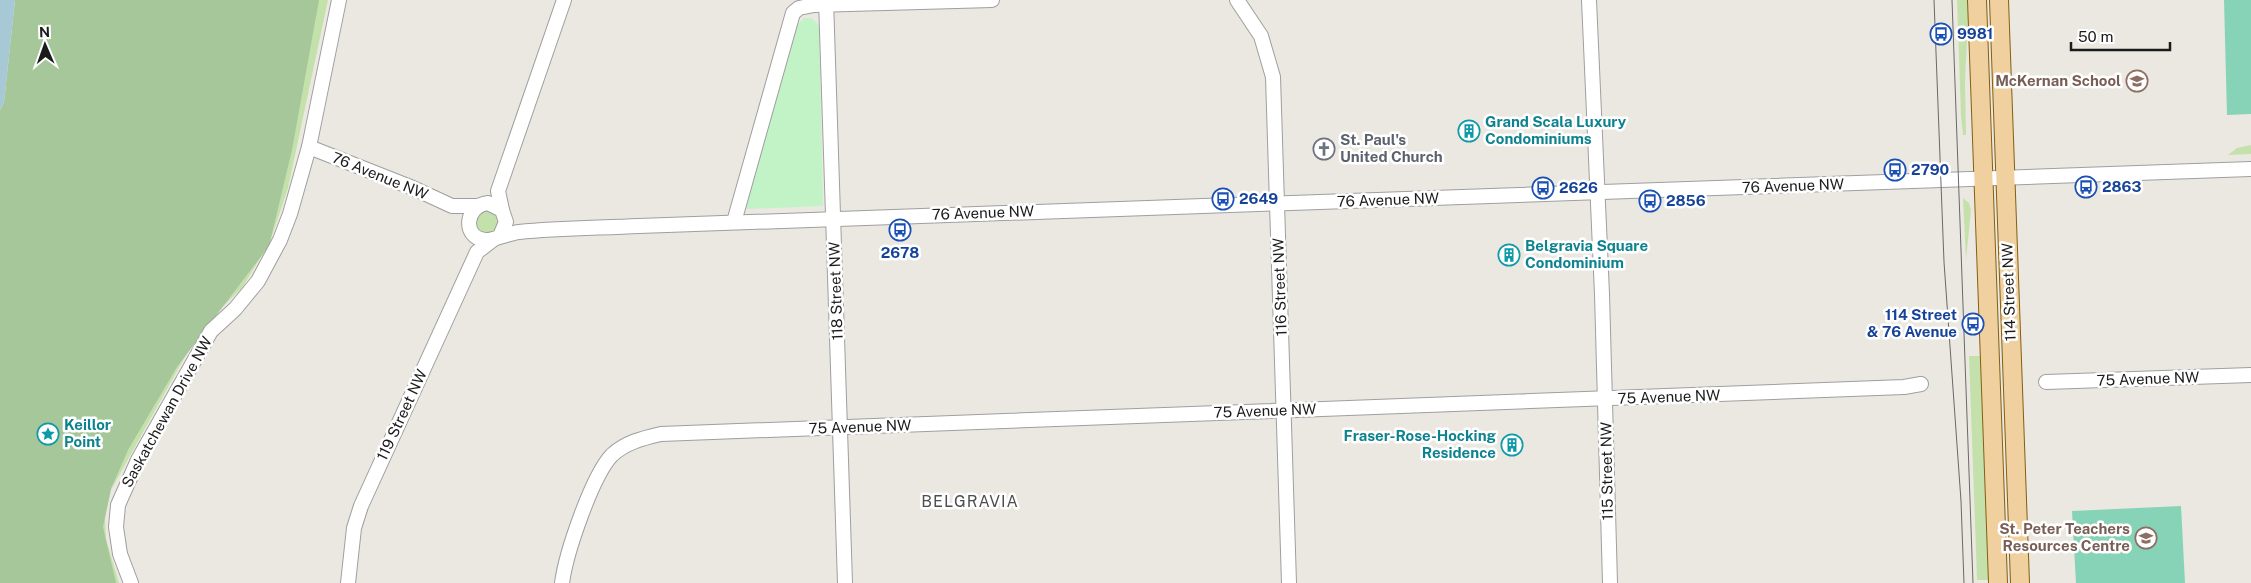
<svg xmlns="http://www.w3.org/2000/svg" width="2251" height="583" font-family="'Public Sans',sans-serif">
<style>
.grass{fill:#c5e1ab}
.forest{fill:#a6c79a}
.park{fill:#c1f3c6}
.pitch{fill:#86d3b7}
.water{fill:#a6c9d5}
.lines{fill:none;stroke-linecap:round;stroke-linejoin:round}
.minor-casing{stroke:#9f9f9f;stroke-width:16}
.major-casing{stroke:#835f0f;stroke-width:20}
.minor{stroke:#fff;stroke-width:14}
.major{stroke:#f1d0a0;stroke-width:18}
.tram{stroke:#696969;stroke-width:1}
.labels{text-anchor:middle;stroke-width:5;stroke-linejoin:round;paint-order:stroke}
.transit-label{font-size:15px;font-weight:bold;fill:#164399;stroke:#fff;text-anchor:start}
.education-label{font-size:15px;font-weight:bold;fill:#785e54;stroke:#fff;text-anchor:end}
.culture-label{font-size:15px;font-weight:bold;fill:#0d838f;stroke:#fff;text-anchor:start}
.worship-label{font-size:15px;font-weight:bold;fill:#5b616d;stroke:#fff;text-anchor:start}
.street-label{font-size:15px;fill:#1b1b1b;stroke:#fff}
.neighbourhood-label{font-size:16px;letter-spacing:1px;fill:#4e4e4e;stroke:#fff}
</style>
<rect width="100%" height="100%" fill="#ebe8e1"/>
<g class="grass">
<path d="M 297,0 L 328,0 L 288,188 L 270,242 L 242,288 L 216,313 L 197,335 L 111,490 L 105,517 L 106,539 L 119,583 L 93,583 L 85,558 Z"/>
<path d="M 1957,0 L 1969,0 L 1965,81 L 1966,135 L 1963,135 L 1961,116 Z"/>
<path d="M 2251,145 L 2251,154 L 2228,155 L 2237,148 Z"/>
<path d="M 1963,198 L 1969,203 L 1971,210 L 1966,260 Z"/>
<circle cx="487" cy="222" r="11"/>
<path d="M 1969,356 L 1982,356 L 1991,580 L 1977,580 Z"/>
</g>
<path class="forest" d="M 15,0 L 319,0 L 292,150 L 269,246 L 177,367 L 128,450 L 111,489 L 103,527 L 116,583 L 0,583 L 0,110 L 4,102 Z"/>
<path class="park" d="M 804,18 L 811,18 L 819,25 L 823,206 L 747,209 L 746,205 L 798,24 Z"/>
<g class="pitch">
<path d="M 2224,0 L 2251,0 L 2251,114 L 2227,115 Z"/>
<path d="M 2181,506 L 2185,583 L 2076,583 L 2072,511 Z"/>
</g>
<path class="water" d="M 0,0 L 15,0 L 4,102 L 0,110 Z"/>
<g class="lines">
<g class="minor-casing">
<g id="minor">
<path d="M 826,0 L 845,583"/>
<path d="M 1237,0 L 1261,36 L 1273,77 L 1289,583"/>
<path d="M 1589,0 L 1602,294 L 1610,583"/>
<path d="M 309,147 L 413,188 L 452,206 L 477,206"/>
<path d="M 502,210 L 498,191 L 564,0"/>
<path d="M 734,222 L 793,13 L 799,8 L 814,5 L 992,0"/>
<path d="M 500,236 L 506,222 L 502,210 L 488,203 C 466,205 461,237 485,240 C 492,241 509,233 519,232 C 558,228 599,228 639,226 L 2251,169"/>
<path d="M 2046,382 L 2251,375"/>
<path d="M 131,583 L 120,554 L 116,527 L 118,505 L 138,460 L 211,331 L 235,309 L 258,281 L 280,240 L 290,214 L 309,147 L 339,0"/>
<path d="M 348,583 L 354,528 L 361,506 L 477,252 L 494,239"/>
<path d="M 562,583 C 566,553 592,476 612,455 C 626,442 644,438 661,434 L 1904,387 L 1921,384"/>
</g>
</g>
<g class="major-casing">
<g id="major">
<path d="M 1977,0 L 1998,583"/>
<path d="M 1999,0 L 2020,583"/>
</g>
</g>
<use href="#minor" class="minor"/>
<use href="#major" class="major"/>
<g class="tram">
<path d="M 1934,0 L 1944,262 L 1961,501 L 1964,583"/>
<path d="M 1952,0 L 1973,583"/>
</g>
</g>
<defs>
<g id="bus-ring" transform="scale(1.125)"><circle r="9.5" fill="#fff" stroke="#1a4fb4" stroke-width="1.5"/><path d="M-5-6H5V4H4V6H2V4H-2V6H-4V4H-5ZM-3.5-4V0h7V-4ZM-3.5 1.2v1.5H-2V1.2ZM2 1.2v1.5H3.5V1.2Z" fill="#1a4fb4"/></g>
<g id="school-ring" transform="scale(1.125)"><circle r="9.5" fill="#fff" stroke="#8d6e63" stroke-width="1.5"/><path d="M0-5L7-2L0 1L-7-2ZM-4 1L0 2.5L4 1V4Q0 6-4 4Z" fill="#8d6e63"/></g>
<g id="building-ring" transform="scale(1.125)"><circle r="9.5" fill="#fff" stroke="#0f9aa8" stroke-width="1.5"/><path d="M-4-6H4V6H1V3H-1V6H-4ZM-2.5-4.3h1.7v1.8h-1.7ZM.8-4.3h1.7v1.8H.8ZM-2.5-1h1.7V.8h-1.7ZM.8-1h1.7V.8H.8Z" fill="#0f9aa8"/></g>
<g id="church-ring" transform="scale(1.125)"><circle r="9.5" fill="#fff" stroke="#6b7280" stroke-width="1.5"/><path d="M-1.2-6h2.4v3.5h3.3v2.4h-3.3V6h-2.4V-.1h-3.3v-2.4h3.3Z" fill="#6b7280"/></g>
<g id="sight-ring" transform="scale(1.125)"><circle r="9.5" fill="#fff" stroke="#0f9aa8" stroke-width="1.5"/><path d="M0-6L1.8-2.2L6-1.7L2.9 1.2L3.7 5.4L0 3.3L-3.7 5.4L-2.9 1.2L-6-1.7L-1.8-2.2Z" fill="#0f9aa8"/></g>
</defs>
<g fill-rule="evenodd">
<use href="#bus-ring" x="1941" y="34"/>
<use href="#school-ring" x="2137" y="81"/>
<use href="#building-ring" x="1469" y="131"/>
<use href="#church-ring" x="1324" y="149"/>
<use href="#bus-ring" x="1895" y="170"/>
<use href="#bus-ring" x="2086" y="187"/>
<use href="#bus-ring" x="1543" y="188"/>
<use href="#bus-ring" x="1223" y="199"/>
<use href="#bus-ring" x="1650" y="201"/>
<use href="#bus-ring" x="900" y="230"/>
<use href="#building-ring" x="1509" y="255"/>
<use href="#bus-ring" x="1973" y="324"/>
<use href="#sight-ring" x="48" y="434"/>
<use href="#building-ring" x="1512" y="445"/>
<use href="#school-ring" x="2146" y="538"/>
</g>
<g class="labels">
<g class="transit-label">
<text x="1957" y="39">9981</text>
<text x="1911" y="175">2790</text>
<text x="2102" y="192">2863</text>
<text x="1559" y="193">2626</text>
<text x="1239" y="204">2649</text>
<text x="1666" y="206">2856</text>
<text x="900" y="258" text-anchor="middle">2678</text>
<text x="1957" y="320" text-anchor="end">114 Street<tspan x="1957" dy="17">&amp; 76 Avenue</tspan></text>
</g>
<g class="education-label">
<text x="2121" y="86">McKernan School</text>
<text x="2130" y="534">St. Peter Teachers<tspan x="2130" dy="17">Resources Centre</tspan></text>
</g>
<g class="culture-label">
<text x="1485" y="127">Grand Scala Luxury<tspan x="1485" dy="17">Condominiums</tspan></text>
<text x="1525" y="251">Belgravia Square<tspan x="1525" dy="17">Condominium</tspan></text>
<text x="64" y="430">Keillor<tspan x="64" dy="17">Point</tspan></text>
<text x="1496" y="441" text-anchor="end">Fraser-Rose-Hocking<tspan x="1496" dy="17">Residence</tspan></text>
</g>
<g class="worship-label">
<text x="1340" y="145">St. Paul's<tspan x="1340" dy="17">United Church</tspan></text>
</g>
<g class="street-label">
<text transform="translate(380 176) rotate(22)" y="5">76 Avenue NW</text>
<text transform="translate(1793 186) rotate(-2)" y="5">76 Avenue NW</text>
<text transform="translate(1388 200) rotate(-2)" y="5">76 Avenue NW</text>
<text transform="translate(983 213) rotate(-2)" y="5">76 Avenue NW</text>
<text transform="translate(1280 287) rotate(-92)" y="5">116 Street NW</text>
<text transform="translate(836 291) rotate(-92)" y="5">118 Street NW</text>
<text transform="translate(2009 292) rotate(-92)" y="5">114 Street NW</text>
<text transform="translate(2148 379) rotate(-2)" y="5">75 Avenue NW</text>
<text transform="translate(1669 397) rotate(-2)" y="5">75 Avenue NW</text>
<text transform="translate(1265 411) rotate(-2)" y="5">75 Avenue NW</text>
<text transform="translate(167 412) rotate(-61)" y="5">Saskatchewan Drive NW</text>
<text transform="translate(402 415) rotate(-65)" y="5">119 Street NW</text>
<text transform="translate(860 427) rotate(-2)" y="5">75 Avenue NW</text>
<text transform="translate(1607 471) rotate(-91)" y="5">115 Street NW</text>
</g>
<g class="neighbourhood-label">
<text x="970" y="507">BELGRAVIA</text>
</g>
</g>
<g transform="translate(45 45) rotate(358)" stroke="#ffffff" stroke-width="4" paint-order="stroke">
<path d="M0-4L9 19L0 12L-9 19Z" fill="#1b1b1b"/>
<text y="-8" font-size="14" font-weight="bold" text-anchor="middle" fill="#1b1b1b">N</text>
</g>
<path d="M2071 42v8h99v-8" fill="none" stroke="#1b1b1b" stroke-width="2.5"/>
<text x="2078" y="42" font-size="15" fill="#1b1b1b" stroke="#ffffff" stroke-width="4" paint-order="stroke">50 m</text>
</svg>
